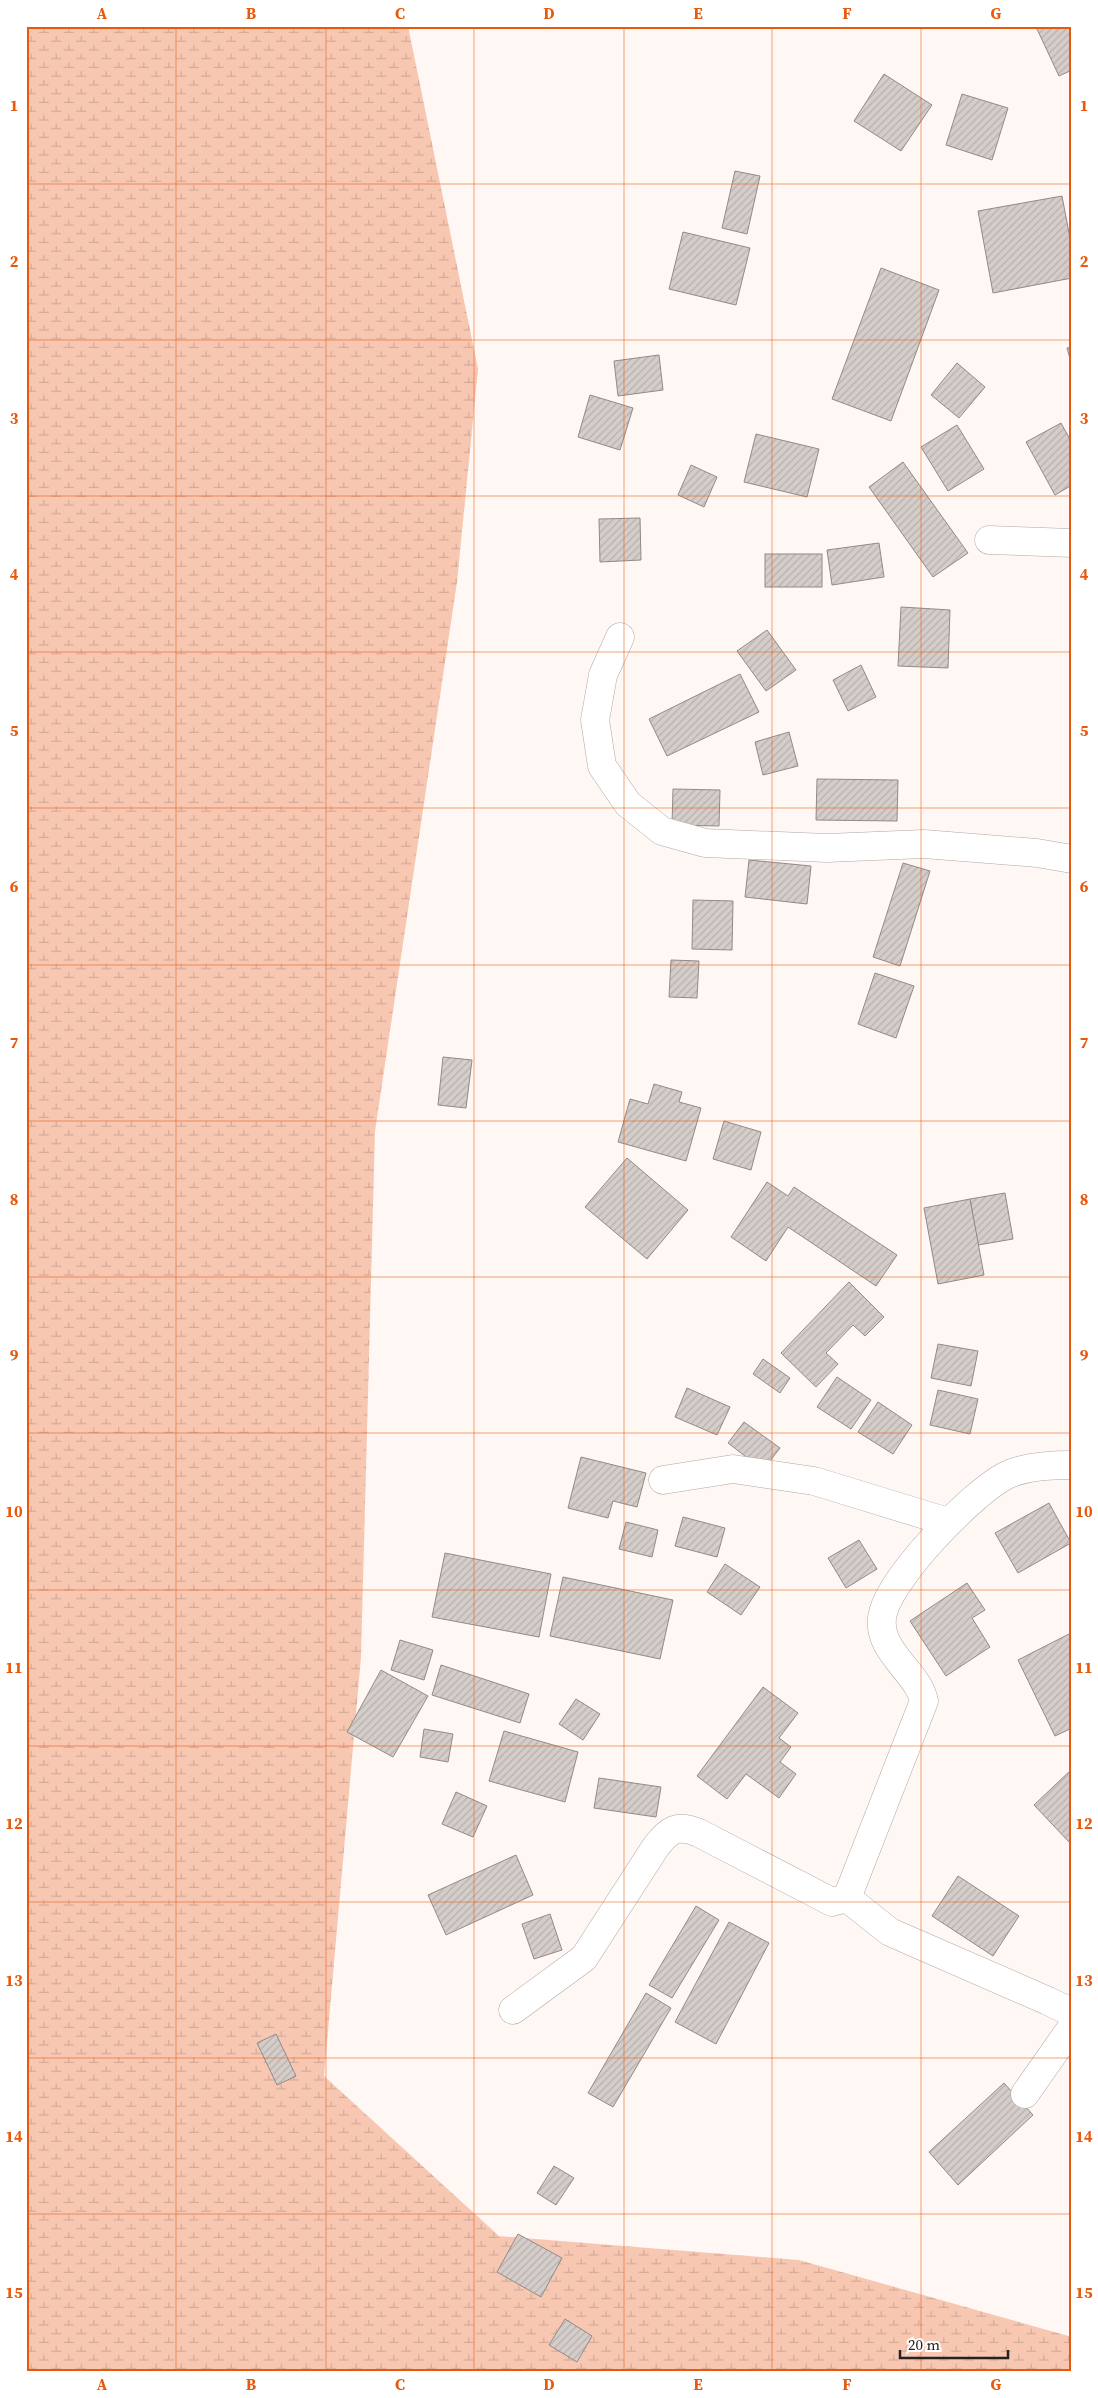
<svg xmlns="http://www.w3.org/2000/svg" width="1098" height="2398" font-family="'Source Serif 4',serif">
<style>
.wetland{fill:url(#wetland-marsh)}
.building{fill:url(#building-hatch);stroke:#918a87}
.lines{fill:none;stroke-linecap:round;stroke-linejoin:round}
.minor-casing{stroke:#afa8a4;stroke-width:29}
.minor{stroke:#fff;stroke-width:28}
.grid{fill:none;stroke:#e8590c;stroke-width:1;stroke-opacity:0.55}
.neatline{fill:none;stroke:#e8590c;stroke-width:2}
.grid-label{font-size:16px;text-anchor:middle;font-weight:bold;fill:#e8590c}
</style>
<defs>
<pattern id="wetland-marsh" width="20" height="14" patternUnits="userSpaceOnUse" patternTransform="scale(1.25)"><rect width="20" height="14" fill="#f7c7b2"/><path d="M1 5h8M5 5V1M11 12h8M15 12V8" fill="none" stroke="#d4ab99"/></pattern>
<pattern id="building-hatch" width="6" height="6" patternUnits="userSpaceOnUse" patternTransform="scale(1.25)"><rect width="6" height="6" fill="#d5cdca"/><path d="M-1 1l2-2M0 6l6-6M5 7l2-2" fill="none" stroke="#b7b0ad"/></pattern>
</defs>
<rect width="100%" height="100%" fill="#fff7f3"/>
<path class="wetland" d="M 26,26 L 408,26 L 478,369 L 457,582 L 375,1131 L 361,1657 L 324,2076 L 499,2236 L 799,2260 L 1072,2337 L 1072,2372 L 26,2372 Z"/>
<g class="building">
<path d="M 1043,26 L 1072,26 L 1072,70 L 1059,76 L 1037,29 Z"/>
<path d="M 884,74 L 932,105 L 901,151 L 854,121 Z"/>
<path d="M 962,94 L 1008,108 L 992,160 L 946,145 Z"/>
<path d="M 735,171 L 760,176 L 747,234 L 722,228 Z"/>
<path d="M 1062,196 L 1072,249 L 1072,278 L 993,293 L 978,211 Z"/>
<path d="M 683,232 L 750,248 L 736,305 L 669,289 Z"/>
<path d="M 881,268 L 939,290 L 891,421 L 832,399 Z"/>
<path d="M 1072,347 L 1072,366 L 1067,348 Z"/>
<path d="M 659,355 L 663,390 L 618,396 L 614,361 Z"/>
<path d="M 957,363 L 985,387 L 959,418 L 931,395 Z"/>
<path d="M 590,395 L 633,408 L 620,450 L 578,437 Z"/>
<path d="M 1061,423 L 1072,443 L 1072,485 L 1055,495 L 1026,442 Z"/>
<path d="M 957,425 L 984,469 L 948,491 L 921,447 Z"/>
<path d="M 756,434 L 819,449 L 807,497 L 744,482 Z"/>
<path d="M 903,462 L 968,553 L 933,577 L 869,487 Z"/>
<path d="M 691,465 L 717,477 L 704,507 L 678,495 Z"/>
<path d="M 640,518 L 641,560 L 600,562 L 599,519 Z"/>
<path d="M 879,543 L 884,577 L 832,585 L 827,550 Z"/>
<rect x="765" y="554" width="57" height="33"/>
<path d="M 901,607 L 950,610 L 948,668 L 898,666 Z"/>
<path d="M 767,630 L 796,670 L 766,691 L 737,651 Z"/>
<path d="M 861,665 L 876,697 L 848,711 L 833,680 Z"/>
<path d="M 740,674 L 759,712 L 667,756 L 649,719 Z"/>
<path d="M 789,732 L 798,766 L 763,775 L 755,742 Z"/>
<path d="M 817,779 L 898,780 L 897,821 L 816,820 Z"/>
<path d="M 673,789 L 720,790 L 719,826 L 672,825 Z"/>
<path d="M 749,860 L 811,866 L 807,904 L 745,897 Z"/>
<path d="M 903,863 L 930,871 L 900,966 L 873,957 Z"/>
<path d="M 693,900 L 733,901 L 732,950 L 692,949 Z"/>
<path d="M 671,960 L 699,961 L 697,998 L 669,997 Z"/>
<path d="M 875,973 L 914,986 L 896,1038 L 858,1024 Z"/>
<path d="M 443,1057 L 472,1060 L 466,1108 L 438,1105 Z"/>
<path d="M 654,1084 L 682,1092 L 679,1102 L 701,1108 L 686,1161 L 618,1142 L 630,1099 L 648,1104 Z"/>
<path d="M 724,1121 L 761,1132 L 751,1170 L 713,1159 Z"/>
<path d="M 627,1158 L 688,1210 L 647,1259 L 585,1207 Z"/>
<path d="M 767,1182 L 788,1196 L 794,1187 L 897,1255 L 876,1286 L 788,1227 L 766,1261 L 731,1237 Z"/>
<path d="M 1005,1193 L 1013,1239 L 978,1245 L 970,1199 Z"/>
<path d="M 970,1199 L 984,1275 L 938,1284 L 924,1208 Z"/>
<path d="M 849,1282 L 884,1317 L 865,1336 L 853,1325 L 826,1353 L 838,1364 L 816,1387 L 781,1353 Z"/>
<path d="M 938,1344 L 978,1351 L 971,1386 L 931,1378 Z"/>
<path d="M 763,1359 L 790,1378 L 780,1393 L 753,1374 Z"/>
<path d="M 837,1377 L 871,1400 L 851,1429 L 817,1407 Z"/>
<path d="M 687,1388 L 730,1407 L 717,1435 L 675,1417 Z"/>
<path d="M 938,1390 L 978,1399 L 970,1434 L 930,1425 Z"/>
<path d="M 878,1402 L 912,1425 L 893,1454 L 858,1432 Z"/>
<path d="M 744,1422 L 780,1448 L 763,1470 L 728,1443 Z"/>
<path d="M 581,1457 L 646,1473 L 637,1507 L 613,1501 L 608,1518 L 568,1508 Z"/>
<path d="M 1049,1503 L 1071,1543 L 1018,1573 L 995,1533 Z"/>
<path d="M 683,1517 L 725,1528 L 717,1557 L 675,1546 Z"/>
<path d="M 626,1522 L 658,1530 L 652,1557 L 619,1549 Z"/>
<path d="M 859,1540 L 877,1569 L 846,1588 L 828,1558 Z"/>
<path d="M 445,1553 L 551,1574 L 539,1637 L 432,1617 Z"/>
<path d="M 725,1564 L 760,1587 L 741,1615 L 707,1592 Z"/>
<path d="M 563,1577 L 673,1600 L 660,1659 L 550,1636 Z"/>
<path d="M 967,1583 L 985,1610 L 972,1618 L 990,1647 L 946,1676 L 910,1621 Z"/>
<path d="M 1069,1634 L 1072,1640 L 1072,1728 L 1055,1736 L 1018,1660 Z"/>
<path d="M 400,1640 L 433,1650 L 424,1680 L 391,1670 Z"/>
<path d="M 441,1665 L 529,1694 L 520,1723 L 432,1695 Z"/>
<path d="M 381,1670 L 428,1696 L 393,1757 L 347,1732 Z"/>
<path d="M 763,1687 L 798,1713 L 779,1738 L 791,1747 L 780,1762 L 796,1774 L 779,1798 L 746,1774 L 727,1799 L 697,1776 Z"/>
<path d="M 576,1699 L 600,1714 L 583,1740 L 559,1724 Z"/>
<path d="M 424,1729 L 453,1734 L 448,1762 L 420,1757 Z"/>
<path d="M 504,1731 L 578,1752 L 565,1802 L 489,1781 Z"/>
<path d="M 1072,1769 L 1072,1842 L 1070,1843 L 1034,1805 Z"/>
<path d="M 599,1778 L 661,1787 L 656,1817 L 594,1808 Z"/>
<path d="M 456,1792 L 487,1806 L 473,1837 L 442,1824 Z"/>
<path d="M 516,1855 L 533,1895 L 446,1935 L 428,1895 Z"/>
<path d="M 958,1876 L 1019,1916 L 993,1956 L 932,1916 Z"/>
<path d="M 696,1906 L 719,1920 L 672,1998 L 649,1985 Z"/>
<path d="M 550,1914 L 562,1950 L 534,1959 L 522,1924 Z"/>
<path d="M 729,1922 L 769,1943 L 716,2044 L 675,2022 Z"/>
<path d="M 646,1993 L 671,2008 L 613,2107 L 588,2093 Z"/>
<path d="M 276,2034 L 296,2076 L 277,2085 L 257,2043 Z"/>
<path d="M 1004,2083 L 1033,2115 L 958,2185 L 929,2152 Z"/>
<path d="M 554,2166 L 574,2178 L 556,2205 L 537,2193 Z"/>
<path d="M 518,2234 L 562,2258 L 541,2297 L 497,2272 Z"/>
<path d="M 565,2319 L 592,2336 L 577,2362 L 549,2345 Z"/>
</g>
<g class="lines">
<g class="minor-casing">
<g id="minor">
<path d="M 989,540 L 1072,543"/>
<path d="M 620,637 L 603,675 L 595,720 L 602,766 L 628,804 L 662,831 L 705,843 L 827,848 L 924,844 L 1037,853 L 1072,859"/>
<path d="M 663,1480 L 733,1469 L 814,1481 L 948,1522"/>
<path d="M 847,1898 L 890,1932 L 1048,2001 L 1069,2011 L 1072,2017"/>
<path d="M 513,2010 L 584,1958 L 655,1848 C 669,1829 677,1824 699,1833 L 832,1902 L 847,1898 L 924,1701 C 918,1672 878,1652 882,1618 C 886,1581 971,1494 1005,1476 C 1022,1467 1052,1465 1072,1465"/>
<path d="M 1025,2094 L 1072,2027"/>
</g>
</g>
<use href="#minor" class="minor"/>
</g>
<path class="grid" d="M 176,26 L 176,2372M 326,26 L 326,2372M 474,26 L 474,2372M 624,26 L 624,2372M 772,26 L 772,2372M 921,26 L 921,2372M 26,184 L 1072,184M 26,340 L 1072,340M 26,496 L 1072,496M 26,652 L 1072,652M 26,808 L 1072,808M 26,965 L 1072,965M 26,1121 L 1072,1121M 26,1277 L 1072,1277M 26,1433 L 1072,1433M 26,1590 L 1072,1590M 26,1746 L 1072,1746M 26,1902 L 1072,1902M 26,2058 L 1072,2058M 26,2214 L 1072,2214"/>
<rect width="1098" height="2398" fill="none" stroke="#ffffff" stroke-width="55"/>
<path d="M900 2350v8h108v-8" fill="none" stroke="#252322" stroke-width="2.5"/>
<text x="908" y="2350" font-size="15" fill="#252322" stroke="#ffffff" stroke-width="4" paint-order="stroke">20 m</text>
<rect x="28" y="28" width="1042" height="2342" class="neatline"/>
<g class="grid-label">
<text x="102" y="19">A</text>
<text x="251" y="19">B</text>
<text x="400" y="19">C</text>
<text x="549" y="19">D</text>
<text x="698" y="19">E</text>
<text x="847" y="19">F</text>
<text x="996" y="19">G</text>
<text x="14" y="111">1</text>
<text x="1084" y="111">1</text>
<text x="14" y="267">2</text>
<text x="1084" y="267">2</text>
<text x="14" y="424">3</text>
<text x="1084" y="424">3</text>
<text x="14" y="580">4</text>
<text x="1084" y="580">4</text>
<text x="14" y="736">5</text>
<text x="1084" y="736">5</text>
<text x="14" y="892">6</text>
<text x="1084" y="892">6</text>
<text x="14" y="1048">7</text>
<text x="1084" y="1048">7</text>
<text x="14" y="1205">8</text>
<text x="1084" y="1205">8</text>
<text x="14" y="1361">9</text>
<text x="1084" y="1361">9</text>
<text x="14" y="1517">10</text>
<text x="1084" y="1517">10</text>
<text x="14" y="1673">11</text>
<text x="1084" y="1673">11</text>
<text x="14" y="1829">12</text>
<text x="1084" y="1829">12</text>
<text x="14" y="1986">13</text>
<text x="1084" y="1986">13</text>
<text x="14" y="2142">14</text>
<text x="1084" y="2142">14</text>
<text x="14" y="2298">15</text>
<text x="1084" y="2298">15</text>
<text x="102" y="2390">A</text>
<text x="251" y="2390">B</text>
<text x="400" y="2390">C</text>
<text x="549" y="2390">D</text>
<text x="698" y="2390">E</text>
<text x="847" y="2390">F</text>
<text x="996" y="2390">G</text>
</g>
</svg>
